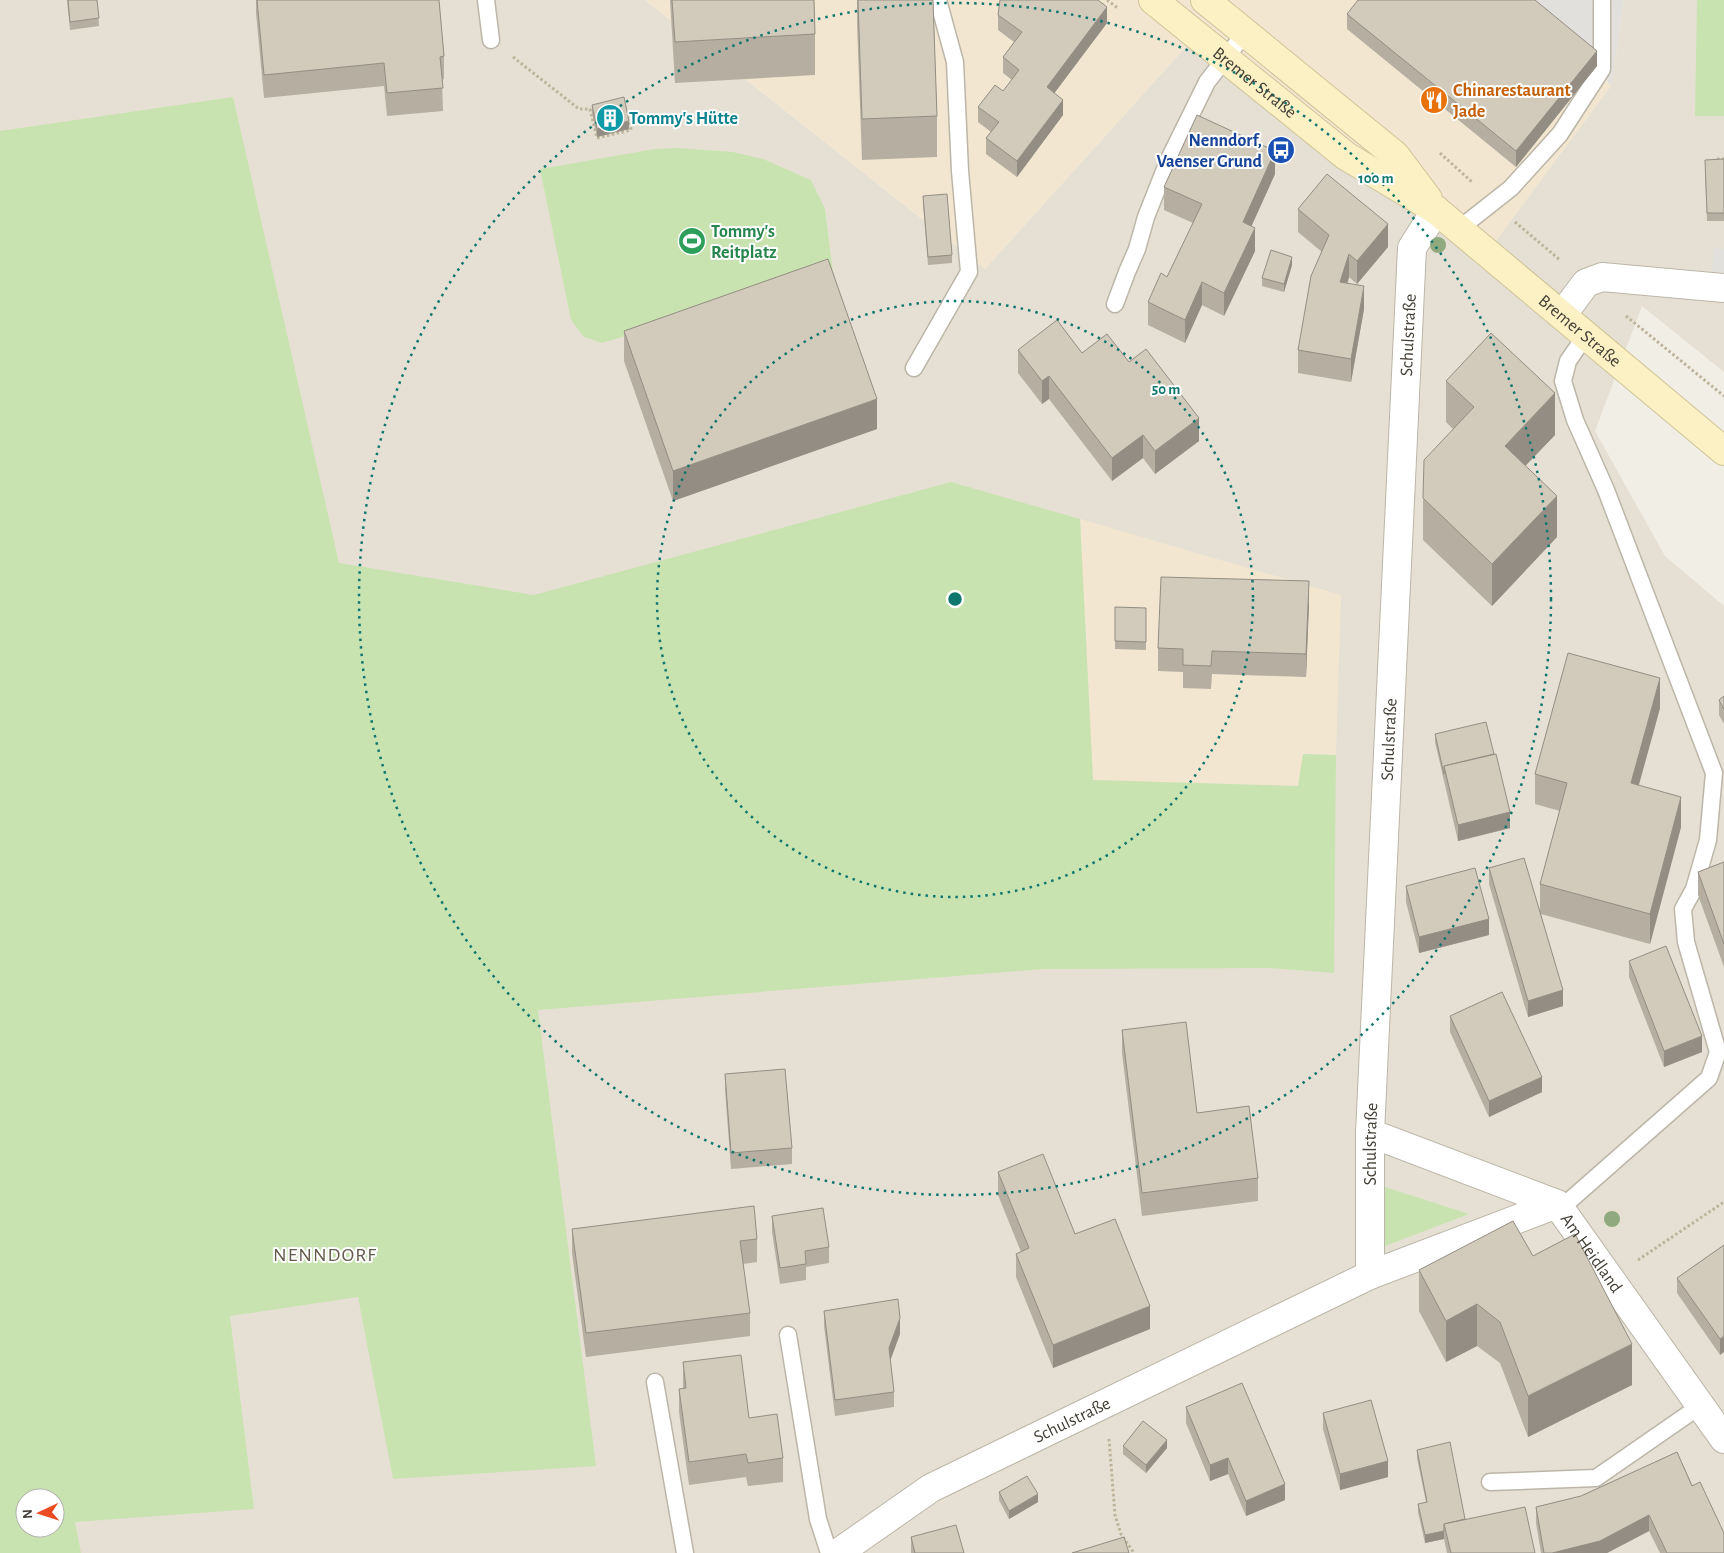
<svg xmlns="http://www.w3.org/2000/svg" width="1724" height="1553" font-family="'Alegreya Sans',sans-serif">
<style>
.residential{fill:#e5e0d3;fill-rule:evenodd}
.commercial{fill:#f2e6d1}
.green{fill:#c9e3b0;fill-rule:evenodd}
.parking{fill:#e2e0dd}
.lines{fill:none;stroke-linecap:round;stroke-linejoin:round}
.service-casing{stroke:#bcb6a8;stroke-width:19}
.minor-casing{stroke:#bcb6a8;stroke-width:30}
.secondary-casing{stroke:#cfc397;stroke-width:30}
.path{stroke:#bdb39a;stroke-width:3;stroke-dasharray:2.5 2.5;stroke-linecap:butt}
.service{stroke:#fff;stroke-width:16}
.minor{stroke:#fff;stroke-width:28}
.secondary{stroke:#fbf1c5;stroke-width:28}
.tree{fill:#91a97f}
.wall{fill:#b5aea1}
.shaded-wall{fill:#938d83}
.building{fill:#d2cabb;stroke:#938d83}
.ring{fill:none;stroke:#0f766e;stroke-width:2.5;stroke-dasharray:2.5 5}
.labels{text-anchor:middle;stroke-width:4;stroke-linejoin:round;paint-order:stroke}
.street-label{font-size:18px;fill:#433e35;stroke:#fff}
.food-label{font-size:18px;font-weight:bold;fill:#c56008;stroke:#fff;text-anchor:start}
.culture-label{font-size:18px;font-weight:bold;fill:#0d838f;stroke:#fff;text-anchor:start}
.transit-label{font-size:18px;font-weight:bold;fill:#164399;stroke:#fff;text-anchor:end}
.leisure-label{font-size:18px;font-weight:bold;fill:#27864d;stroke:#fff;text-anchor:start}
.quarter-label{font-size:20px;letter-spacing:1px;fill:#655d4d;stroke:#fff}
.centre{fill:#0f766e;stroke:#fff;stroke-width:2.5}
.ring-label{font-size:15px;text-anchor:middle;font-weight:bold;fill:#0f766e;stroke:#fff;stroke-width:4;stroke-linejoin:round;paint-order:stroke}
</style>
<rect width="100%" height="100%" fill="#f1eee5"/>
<path class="residential" d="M 0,0 L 645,0 L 985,269 L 1202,29 L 1611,86 L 1624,0 L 1724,0 L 1724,372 L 1642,306 L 1595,431 L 1665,556 L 1724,606 L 1724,1553 L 0,1553 ZM 25,1498 L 55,1498 L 55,1528 L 25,1528 Z"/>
<g class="commercial">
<path d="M 645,0 L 1624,0 L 1611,86 L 1490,249 L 1352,151 L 1202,29 L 985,269 Z"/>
<path d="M 1080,519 L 1341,595 L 1336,755 L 1303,754 L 1299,786 L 1093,780 Z"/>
</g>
<g class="green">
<path d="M 1697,0 L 1724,0 L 1724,116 L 1695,116 Z"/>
<path d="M 233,97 L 339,563 L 534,595 L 951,482 L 1080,519 L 1093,780 L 1298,786 L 1303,754 L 1336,755 L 1334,973 L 1270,968 L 1044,969 L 538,1010 L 596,1466 L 393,1479 L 358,1297 L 230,1316 L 254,1509 L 75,1522 L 81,1553 L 0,1553 L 0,131 ZM 25,1498 L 55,1498 L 55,1528 L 25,1528 Z"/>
<path d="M 677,148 L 733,152 L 763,159 L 811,180 L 825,209 L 833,273 L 602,343 L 584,337 L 571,320 L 540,169 L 655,149 Z"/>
<path d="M 1385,1187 L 1469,1214 L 1385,1246 Z"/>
</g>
<g class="parking">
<path d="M 1516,0 L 1624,0 L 1611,86 L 1597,66 Z"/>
<path d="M 1713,248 L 1724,249 L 1724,288 L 1712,288 Z"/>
</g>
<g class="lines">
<g class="service-casing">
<g id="service">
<path d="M 486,0 L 491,40"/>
<path d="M 1459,229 L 1511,188 L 1560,134 L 1602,69 L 1602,2"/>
<path d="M 1115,304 L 1127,272 L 1137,249 L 1146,217 L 1169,159 L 1207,82 L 1245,33"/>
<path d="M 914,368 L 969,272 L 960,171 L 955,62 L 938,0"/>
<path d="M 1560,1209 L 1709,1078 L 1718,1052 L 1686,942 L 1683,909 L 1694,889 L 1708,840 L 1714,773 L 1606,490 L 1575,420 L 1563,381 L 1568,361 L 1586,335"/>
<path d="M 788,1335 L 818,1519 L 829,1553"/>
<path d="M 655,1382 L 685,1553"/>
<path d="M 1490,1482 L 1596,1478 L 1700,1406"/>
</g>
</g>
<g class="minor-casing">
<g id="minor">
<path d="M 1562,315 L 1586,283 L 1602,277 L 1724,288"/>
<path id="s1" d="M 1370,1133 L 1557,1204 L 1724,1439"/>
<path id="s2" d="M 1370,1275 L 1370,1133 L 1412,248 L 1436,210"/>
<path id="s3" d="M 838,1553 L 931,1488 L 1370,1275 L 1557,1204"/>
</g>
</g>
<g class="secondary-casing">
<g id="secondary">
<path id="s4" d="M 1153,0 L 1346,156 L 1436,210 L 1724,451"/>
<path d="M 1205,0 L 1395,155 L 1428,199"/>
</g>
</g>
<g class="path">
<path d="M 1107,0 L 1119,9"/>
<path d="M 513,57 L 579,109 L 590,109 L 597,138 L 631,130 L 630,122 L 628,122"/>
<path d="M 1440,153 L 1472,182"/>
<path d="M 1717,164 L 1717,159 L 1724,159"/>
<path d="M 1515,222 L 1560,260"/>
<path d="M 1626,316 L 1724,396"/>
<path d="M 1638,1260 L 1724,1202"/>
<path d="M 1109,1439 L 1115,1515 L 1121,1534 L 1134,1553"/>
</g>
<use href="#service" class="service"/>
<use href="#minor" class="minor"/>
<use href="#secondary" class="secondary"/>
</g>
<g class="tree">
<circle cx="1438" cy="245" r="8"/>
<circle cx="1612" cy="1219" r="8"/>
</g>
<g class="wall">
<path d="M 67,0 L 97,0 L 99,26 L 70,30 Z"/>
<path d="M 256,0 L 439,0 L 444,56 L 444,79 L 442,80 L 443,111 L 387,116 L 384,86 L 264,98 L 256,13 Z"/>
<path d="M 670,0 L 814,0 L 815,34 L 815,75 L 675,83 Z"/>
<path d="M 857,0 L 933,0 L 937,116 L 937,157 L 862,160 L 857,23 Z"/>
<path d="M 1347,14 L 1597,66 L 1516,167 L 1347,29 Z"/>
<path d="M 998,15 L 1107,23 L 1054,93 L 1063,115 L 1017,177 L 986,154 L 986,138 L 991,132 L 978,122 L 978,107 L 1003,91 L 1012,80 L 1003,73 L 1003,57 L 1014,42 L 998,30 Z"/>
<path d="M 592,105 L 629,129 L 597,137 L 592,113 Z"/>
<path d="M 1724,159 L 1724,221 L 1707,221 L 1705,168 Z"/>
<path d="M 1275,174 L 1251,226 L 1255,251 L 1224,316 L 1202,305 L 1185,343 L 1148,325 L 1148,302 L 1167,277 L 1193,223 L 1164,210 L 1164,187 Z"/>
<path d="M 923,196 L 952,255 L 952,263 L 928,265 L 923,204 Z"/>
<path d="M 1298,209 L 1388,247 L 1357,284 L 1349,277 L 1348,283 L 1364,309 L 1351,382 L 1298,373 L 1298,350 L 1322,252 L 1298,232 Z"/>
<path d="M 1292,265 L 1284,292 L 1262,286 L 1262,278 Z"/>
<path d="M 624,331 L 877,429 L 673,501 L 624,361 Z"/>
<path d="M 1018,350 L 1082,353 L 1129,362 L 1199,441 L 1155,474 L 1143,458 L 1112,481 L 1049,399 L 1042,404 L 1018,373 Z"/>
<path d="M 1446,381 L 1555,435 L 1525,466 L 1557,537 L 1492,606 L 1423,540 L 1423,498 L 1453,429 L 1446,422 Z"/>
<path d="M 1309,604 L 1306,677 L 1212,674 L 1211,689 L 1183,688 L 1183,672 L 1158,671 L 1158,648 Z"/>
<path d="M 1115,607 L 1146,608 L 1146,650 L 1115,649 Z"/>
<path d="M 1724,696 L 1724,724 L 1719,715 L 1719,700 Z"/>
<path d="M 1660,708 L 1639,785 L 1681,827 L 1650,944 L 1541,914 L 1563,1006 L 1528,1017 L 1489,884 L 1489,868 L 1540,911 L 1540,884 L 1560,811 L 1535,804 L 1535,774 Z"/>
<path d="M 1435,734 L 1494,754 L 1510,828 L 1458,841 L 1435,742 Z"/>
<path d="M 1724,862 L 1724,967 L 1698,895 L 1698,872 Z"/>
<path d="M 1406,886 L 1489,935 L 1419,953 L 1406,902 Z"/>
<path d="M 1629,961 L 1702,1052 L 1664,1067 L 1629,977 Z"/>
<path d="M 1450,1016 L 1542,1092 L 1489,1117 L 1450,1032 Z"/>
<path d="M 1122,1030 L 1197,1113 L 1258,1178 L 1258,1201 L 1142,1216 L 1122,1053 Z"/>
<path d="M 725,1074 L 792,1148 L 792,1164 L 731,1169 L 725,1090 Z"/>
<path d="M 998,1172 L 1075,1234 L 1150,1329 L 1053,1368 L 1016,1277 L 1016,1254 L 1021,1252 L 998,1195 Z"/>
<path d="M 772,1216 L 829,1247 L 829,1263 L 806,1267 L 806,1280 L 780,1284 L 772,1232 Z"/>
<path d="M 572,1229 L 757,1239 L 757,1262 L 743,1264 L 750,1313 L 750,1336 L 586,1357 L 572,1253 Z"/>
<path d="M 1724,1245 L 1720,1355 L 1677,1293 L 1677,1278 Z"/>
<path d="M 1533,1256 L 1632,1385 L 1528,1437 L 1500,1363 L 1477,1346 L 1446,1362 L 1419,1311 L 1419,1270 Z"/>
<path d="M 824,1311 L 900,1334 L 890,1360 L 894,1392 L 894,1407 L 835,1416 L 824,1326 Z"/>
<path d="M 683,1362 L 749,1418 L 783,1458 L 783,1482 L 748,1486 L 746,1477 L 689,1485 L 679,1412 L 679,1389 L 683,1388 Z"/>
<path d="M 1186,1407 L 1285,1500 L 1246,1516 L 1228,1474 L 1210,1481 L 1186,1423 Z"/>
<path d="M 1323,1413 L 1388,1477 L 1340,1490 L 1323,1429 Z"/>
<path d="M 1123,1446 L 1167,1448 L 1146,1473 L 1123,1454 Z"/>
<path d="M 1417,1450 L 1465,1519 L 1535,1553 L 1447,1553 L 1444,1539 L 1425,1543 L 1418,1512 L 1418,1504 L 1426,1502 L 1417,1458 Z"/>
<path d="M 1677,1452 L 1724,1553 L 1660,1553 L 1649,1531 L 1607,1553 L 1541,1553 L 1536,1523 L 1536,1507 L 1581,1496 Z"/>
<path d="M 999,1492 L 1038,1502 L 1009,1519 L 999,1500 Z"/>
<path d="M 911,1537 L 964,1553 L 911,1553 Z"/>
</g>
<g class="shaded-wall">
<path d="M 1107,7 L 1107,23 L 1047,103 L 1047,87 Z"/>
<path d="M 1597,51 L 1597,66 L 1516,167 L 1516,151 Z"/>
<path d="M 1063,100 L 1063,115 L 1017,177 L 1017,161 Z"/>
<path d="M 629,121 L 629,129 L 597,137 L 597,129 Z"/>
<path d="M 1275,151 L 1275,174 L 1243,245 L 1243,222 Z"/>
<path d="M 1388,224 L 1388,247 L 1357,284 L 1357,261 Z"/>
<path d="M 1255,228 L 1255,251 L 1224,316 L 1224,293 Z"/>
<path d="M 1349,254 L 1349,277 L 1340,305 L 1340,282 Z"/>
<path d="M 1292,257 L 1292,265 L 1284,292 L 1284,284 Z"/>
<path d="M 1202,282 L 1202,305 L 1185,343 L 1185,320 Z"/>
<path d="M 1364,286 L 1364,309 L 1351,382 L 1351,359 Z"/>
<path d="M 1049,376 L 1049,399 L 1042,404 L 1042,381 Z"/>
<path d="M 1555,393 L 1555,435 L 1505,487 L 1505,446 Z"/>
<path d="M 877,399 L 877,429 L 673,501 L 673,471 Z"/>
<path d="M 1199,418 L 1199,441 L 1155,474 L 1155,451 Z"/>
<path d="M 1143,435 L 1143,458 L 1112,481 L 1112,458 Z"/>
<path d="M 1557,496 L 1557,537 L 1492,606 L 1492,564 Z"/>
<path d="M 1309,581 L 1309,604 L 1306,677 L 1306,654 Z"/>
<path d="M 1660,678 L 1660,708 L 1631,813 L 1631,783 Z"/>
<path d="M 1681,797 L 1681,827 L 1650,944 L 1650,914 Z"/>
<path d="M 1510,812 L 1510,828 L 1458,841 L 1458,825 Z"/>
<path d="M 1489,919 L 1489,935 L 1419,953 L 1419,937 Z"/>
<path d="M 1563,990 L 1563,1006 L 1528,1017 L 1528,1001 Z"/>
<path d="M 1702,1036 L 1702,1052 L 1664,1067 L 1664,1051 Z"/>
<path d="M 1542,1077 L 1542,1092 L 1489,1117 L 1489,1101 Z"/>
<path d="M 1477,1304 L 1477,1346 L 1446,1362 L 1446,1321 Z"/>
<path d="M 1150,1306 L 1150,1329 L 1053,1368 L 1053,1345 Z"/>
<path d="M 900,1318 L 900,1334 L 889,1364 L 889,1348 Z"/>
<path d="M 1724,1336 L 1724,1352 L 1720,1355 L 1720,1339 Z"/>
<path d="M 1632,1344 L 1632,1385 L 1528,1437 L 1528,1396 Z"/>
<path d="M 1167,1440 L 1167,1448 L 1146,1473 L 1146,1465 Z"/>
<path d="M 1228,1458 L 1228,1474 L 1210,1481 L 1210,1465 Z"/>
<path d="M 1388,1461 L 1388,1477 L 1340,1490 L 1340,1474 Z"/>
<path d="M 1285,1484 L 1285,1500 L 1246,1516 L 1246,1501 Z"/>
<path d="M 1038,1494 L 1038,1502 L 1009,1519 L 1009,1511 Z"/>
<path d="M 1649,1515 L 1649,1531 L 1607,1553 L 1552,1553 Z"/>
<path d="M 1444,1531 L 1444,1539 L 1425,1543 L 1425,1535 Z"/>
</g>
<g class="building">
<path d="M 68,0 L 97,0 L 99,18 L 70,22 Z"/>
<path d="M 257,0 L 439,0 L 444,56 L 440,57 L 443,88 L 387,93 L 384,63 L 264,75 Z"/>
<path d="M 672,0 L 814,0 L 815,34 L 675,42 Z"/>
<path d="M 858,0 L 933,0 L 937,116 L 862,119 Z"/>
<path d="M 1000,0 L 1098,0 L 1107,7 L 1047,87 L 1063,100 L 1017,161 L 986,138 L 999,122 L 978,107 L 995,85 L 1003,91 L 1019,70 L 1003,57 L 1022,32 L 998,15 Z"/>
<path d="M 1358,0 L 1535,0 L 1597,51 L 1516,151 L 1347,14 Z"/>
<path d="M 624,97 L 629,121 L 597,129 L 592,105 Z"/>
<path d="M 1197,115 L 1275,151 L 1243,222 L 1255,228 L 1224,293 L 1202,282 L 1185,320 L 1148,302 L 1161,273 L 1167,277 L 1202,204 L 1164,187 Z"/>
<path d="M 1724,159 L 1724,213 L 1707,213 L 1705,160 Z"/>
<path d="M 1327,174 L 1388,224 L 1357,261 L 1349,254 L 1340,282 L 1364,286 L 1351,359 L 1298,350 L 1311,276 L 1329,235 L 1298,209 Z"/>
<path d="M 947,194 L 952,255 L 928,257 L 923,196 Z"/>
<path d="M 1271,250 L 1292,257 L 1284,284 L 1262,278 Z"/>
<path d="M 828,259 L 877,399 L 673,471 L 624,331 Z"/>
<path d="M 1057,320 L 1082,353 L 1107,334 L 1129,362 L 1146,349 L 1199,418 L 1155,451 L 1143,435 L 1112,458 L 1049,376 L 1042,381 L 1018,350 Z"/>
<path d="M 1491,333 L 1555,393 L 1505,446 L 1557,496 L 1492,564 L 1423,498 L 1424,460 L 1474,407 L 1446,381 Z"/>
<path d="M 1161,577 L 1309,581 L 1306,654 L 1212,651 L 1211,666 L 1183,665 L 1183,649 L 1158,648 Z"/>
<path d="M 1115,607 L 1146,608 L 1146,642 L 1115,641 Z"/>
<path d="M 1568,653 L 1660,678 L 1631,783 L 1681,797 L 1650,914 L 1540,884 L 1567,783 L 1535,774 Z"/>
<path d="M 1724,696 L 1724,709 L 1719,700 Z"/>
<path d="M 1486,722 L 1494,754 L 1444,766 L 1444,774 L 1435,734 Z"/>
<path d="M 1496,754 L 1510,812 L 1458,825 L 1444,766 Z"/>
<path d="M 1524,858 L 1563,990 L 1528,1001 L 1489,868 Z"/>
<path d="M 1724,862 L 1724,944 L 1698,872 Z"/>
<path d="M 1475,868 L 1489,919 L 1419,937 L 1406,886 Z"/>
<path d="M 1666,946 L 1702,1036 L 1664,1051 L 1629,961 Z"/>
<path d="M 1502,992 L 1542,1077 L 1489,1101 L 1450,1016 Z"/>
<path d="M 1186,1022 L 1197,1113 L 1249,1106 L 1258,1178 L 1142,1193 L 1122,1030 Z"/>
<path d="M 785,1069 L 792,1148 L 731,1153 L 725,1074 Z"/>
<path d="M 1043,1154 L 1075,1234 L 1115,1219 L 1150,1306 L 1053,1345 L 1016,1254 L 1029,1248 L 998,1172 Z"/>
<path d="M 754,1206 L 757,1239 L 740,1241 L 750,1313 L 586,1333 L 572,1229 Z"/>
<path d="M 823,1208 L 829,1247 L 805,1251 L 806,1264 L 780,1268 L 772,1216 Z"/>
<path d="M 1513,1221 L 1533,1256 L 1575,1234 L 1632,1344 L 1528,1396 L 1500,1322 L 1477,1304 L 1446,1321 L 1419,1270 Z"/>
<path d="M 1724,1245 L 1724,1336 L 1720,1339 L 1677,1278 Z"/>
<path d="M 898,1299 L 900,1318 L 889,1348 L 894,1392 L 835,1400 L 824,1311 Z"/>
<path d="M 741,1355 L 749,1418 L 777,1414 L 783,1458 L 748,1463 L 746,1454 L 689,1462 L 679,1389 L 686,1388 L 683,1362 Z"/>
<path d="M 1242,1383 L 1285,1484 L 1246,1501 L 1228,1458 L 1210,1465 L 1186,1407 Z"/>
<path d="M 1371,1400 L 1388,1461 L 1340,1474 L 1323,1413 Z"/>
<path d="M 1143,1421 L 1167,1440 L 1146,1465 L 1123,1446 Z"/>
<path d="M 1450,1442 L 1465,1519 L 1444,1524 L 1444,1531 L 1425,1535 L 1418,1504 L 1427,1502 L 1417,1450 Z"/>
<path d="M 1677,1452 L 1692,1486 L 1700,1482 L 1724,1533 L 1724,1553 L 1667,1553 L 1649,1515 L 1600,1541 L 1552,1553 L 1544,1553 L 1536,1507 L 1581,1496 Z"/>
<path d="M 1027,1476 L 1038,1494 L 1009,1511 L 999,1492 Z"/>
<path d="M 1525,1507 L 1535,1553 L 1451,1553 L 1444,1524 Z"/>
<path d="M 956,1525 L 964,1553 L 915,1553 L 911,1537 Z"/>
<path d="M 1124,1537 L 1129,1553 L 1072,1553 Z"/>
</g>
<g class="ring">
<circle cx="955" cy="599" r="298"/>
<circle cx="955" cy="599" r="596"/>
</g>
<defs>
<g id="restaurant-disc" transform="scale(1.4375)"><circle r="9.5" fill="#e8710a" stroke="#fff"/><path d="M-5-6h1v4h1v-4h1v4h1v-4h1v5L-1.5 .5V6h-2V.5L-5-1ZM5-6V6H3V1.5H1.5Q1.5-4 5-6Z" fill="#fff"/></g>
<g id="building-disc" transform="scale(1.4375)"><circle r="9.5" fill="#0f9aa8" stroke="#fff"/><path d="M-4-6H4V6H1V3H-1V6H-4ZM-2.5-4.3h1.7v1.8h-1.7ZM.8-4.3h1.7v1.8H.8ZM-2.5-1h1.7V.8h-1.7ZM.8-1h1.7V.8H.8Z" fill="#fff"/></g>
<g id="bus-disc" transform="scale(1.4375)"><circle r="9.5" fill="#1a4fb4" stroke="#fff"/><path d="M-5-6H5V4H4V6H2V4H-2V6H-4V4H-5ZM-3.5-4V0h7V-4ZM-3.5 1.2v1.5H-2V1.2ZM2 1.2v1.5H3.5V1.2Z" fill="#fff"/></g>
<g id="stadium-disc" transform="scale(1.4375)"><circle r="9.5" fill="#2e9e5b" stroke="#fff"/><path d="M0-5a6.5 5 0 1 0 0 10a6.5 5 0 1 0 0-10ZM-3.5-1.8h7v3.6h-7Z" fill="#fff"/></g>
</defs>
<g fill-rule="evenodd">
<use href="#restaurant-disc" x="1434" y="100"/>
<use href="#building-disc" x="610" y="118"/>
<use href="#bus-disc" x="1281" y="150"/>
<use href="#stadium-disc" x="692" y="241"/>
</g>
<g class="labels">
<g class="street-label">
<text dy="6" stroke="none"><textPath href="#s4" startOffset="131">Bremer Straße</textPath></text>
<text dy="6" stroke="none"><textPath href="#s4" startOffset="541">Bremer Straße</textPath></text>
<text dy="6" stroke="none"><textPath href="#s2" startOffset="941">Schulstraße</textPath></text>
<text dy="6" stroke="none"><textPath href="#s2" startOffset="536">Schulstraße</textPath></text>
<text dy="6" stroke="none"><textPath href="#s2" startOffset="131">Schulstraße</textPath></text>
<text dy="6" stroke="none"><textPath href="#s1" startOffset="260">Am Heidland</textPath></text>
<text dy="6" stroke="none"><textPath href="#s3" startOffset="270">Schulstraße</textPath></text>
</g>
<g class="food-label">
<text x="1453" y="96">Chinarestaurant<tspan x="1453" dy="21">Jade</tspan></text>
</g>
<g class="culture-label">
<text x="629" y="124">Tommy's Hütte</text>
</g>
<g class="transit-label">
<text x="1262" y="146">Nenndorf,<tspan x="1262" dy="21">Vaenser Grund</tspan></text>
</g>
<g class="leisure-label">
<text x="711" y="237">Tommy's<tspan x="711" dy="21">Reitplatz</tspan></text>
</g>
<g class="quarter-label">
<text x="325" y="1261">NENNDORF</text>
</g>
</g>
<circle cx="955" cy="599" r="8" class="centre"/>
<g class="ring-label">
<text x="1376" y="183">100 m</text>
<text x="1166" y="394">50 m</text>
</g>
<g transform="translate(40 1513) rotate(266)"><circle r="24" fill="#ffffff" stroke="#b4b2ae"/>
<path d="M0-4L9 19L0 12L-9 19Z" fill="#ec4c21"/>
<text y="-8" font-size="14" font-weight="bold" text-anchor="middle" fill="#433e35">N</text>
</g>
</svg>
